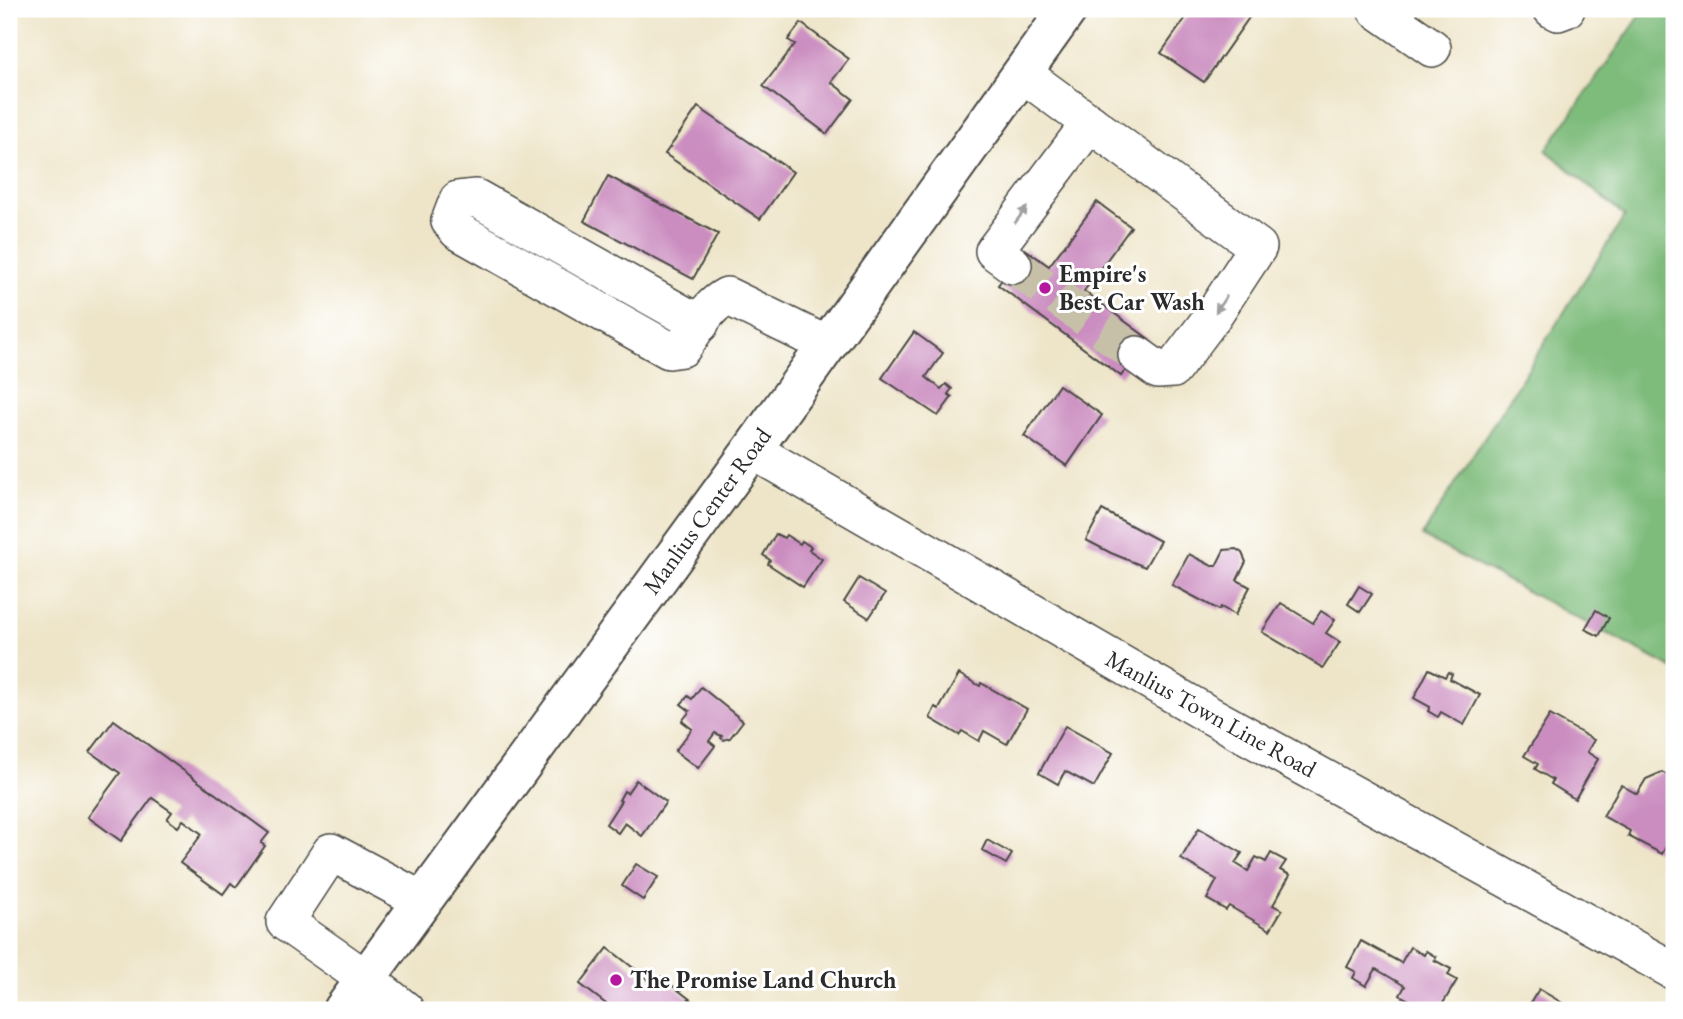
<svg xmlns="http://www.w3.org/2000/svg" width="1683" height="1019" font-family="'EB Garamond',serif">
<style>
.forest{fill:#7ebc7b;stroke:#547453;stroke-width:2}
.building{fill:#cb8dc0}
.lines{fill:none;stroke-linecap:round;stroke-linejoin:round}
.minor-tunnel{stroke:#c7c0a9;stroke-width:37;stroke-dasharray:37 18;stroke-linecap:butt}
.minor-casing{stroke:#484743;stroke-width:40}
.major-casing{stroke:#484743;stroke-width:42}
.minor{stroke:#fff;stroke-width:37}
.major{stroke:#fff;stroke-width:38}
.oneway{fill:#a0a0a0}
.poi-dot{fill:#b5179e;stroke:#fff;stroke-width:2.5}
.labels{text-anchor:middle;stroke-width:6;stroke-linejoin:round;paint-order:stroke}
.poi-label{font-size:24px;font-weight:bold;fill:#2b2b2b;stroke:#fff;text-anchor:start}
.street-label{font-size:24px;fill:#2b2b2b;stroke:#fff}
</style>
<rect width="100%" height="100%" fill="#fff"/>
<filter id="ink" filterUnits="userSpaceOnUse"><feTurbulence type="fractalNoise" baseFrequency=".0143" numOctaves="2"/><feDisplacementMap in="SourceGraphic" scale="14" xChannelSelector="R" yChannelSelector="G"/><feConvolveMatrix kernelMatrix="1 2 1 2 8 2 1 2 1" color-interpolation-filters="sRGB"/></filter>
<filter id="wash" filterUnits="userSpaceOnUse"><feTurbulence type="fractalNoise" baseFrequency=".00686" numOctaves="4" result="noise"/><feDisplacementMap in="SourceGraphic" scale="28" xChannelSelector="R" yChannelSelector="G"/><feGaussianBlur stdDeviation="1.57" result="paint"/><feColorMatrix in="noise" values="0 0 0 0 0 0 0 0 0 0 0 0 0 0 0 0 0 1.4 0 .05"/><feComposite in="paint" operator="in"/></filter>
<g filter="url(#wash)">
<rect width="100%" height="100%" fill="#eee5c9"/>
<path class="forest" d="M 1645,9 L 1674,9 L 1674,669 L 1422,536 L 1625,216 L 1546,150 Z"/>
<g id="blocks">
<g class="building">
<path d="M 1192,9 L 1255,9 L 1204,82 L 1161,53 Z"/>
<path d="M 801,23 L 849,59 L 831,82 L 853,99 L 827,134 L 763,86 L 795,44 L 788,40 Z"/>
<path d="M 698,107 L 793,172 L 760,219 L 665,154 Z"/>
<path d="M 608,176 L 718,234 L 693,279 L 584,221 Z"/>
<path d="M 1097,202 L 1131,227 L 1084,291 L 1149,339 L 1121,376 L 998,285 L 1025,249 L 1049,266 Z"/>
<path d="M 914,332 L 943,353 L 926,377 L 941,389 L 946,384 L 952,389 L 948,394 L 952,397 L 938,416 L 882,378 Z"/>
<path d="M 1059,385 L 1102,415 L 1067,466 L 1024,436 Z"/>
<path d="M 1102,510 L 1160,541 L 1145,567 L 1111,553 L 1086,540 Z"/>
<path d="M 776,534 L 784,538 L 786,535 L 800,544 L 802,541 L 811,547 L 809,550 L 822,559 L 803,587 L 768,564 L 770,560 L 763,555 Z"/>
<path d="M 1236,549 L 1242,553 L 1246,562 L 1237,580 L 1250,587 L 1235,615 L 1221,607 L 1219,610 L 1172,585 L 1189,554 L 1212,566 L 1216,566 L 1224,550 Z"/>
<path d="M 859,578 L 885,594 L 869,618 L 844,602 Z"/>
<path d="M 1359,586 L 1372,594 L 1360,612 L 1348,604 Z"/>
<path d="M 1281,603 L 1313,623 L 1321,611 L 1335,620 L 1326,633 L 1340,642 L 1323,668 L 1262,632 Z"/>
<path d="M 1596,610 L 1609,618 L 1599,636 L 1585,629 Z"/>
<path d="M 1429,669 L 1445,677 L 1448,672 L 1452,674 L 1450,679 L 1480,695 L 1464,725 L 1441,712 L 1438,717 L 1428,711 L 1430,707 L 1414,698 Z"/>
<path d="M 959,674 L 980,686 L 981,683 L 1027,709 L 1007,744 L 984,731 L 979,741 L 962,731 L 959,735 L 930,718 L 935,707 L 939,709 Z"/>
<path d="M 701,687 L 743,721 L 730,738 L 724,740 L 721,738 L 722,736 L 715,733 L 709,741 L 715,746 L 698,768 L 675,751 L 692,729 L 682,721 L 690,711 L 681,704 L 688,696 L 692,699 Z"/>
<path d="M 1550,715 L 1594,740 L 1587,752 L 1598,759 L 1575,799 L 1551,784 L 1553,780 L 1535,769 L 1538,764 L 1524,756 Z"/>
<path d="M 114,720 L 269,833 L 261,843 L 265,846 L 236,887 L 231,883 L 223,894 L 180,863 L 202,834 L 183,820 L 178,827 L 167,819 L 172,812 L 152,798 L 121,841 L 88,817 L 120,773 L 90,752 Z"/>
<path d="M 1065,726 L 1113,753 L 1094,787 L 1065,771 L 1058,784 L 1039,773 Z"/>
<path d="M 1662,772 L 1674,779 L 1674,802 L 1672,806 L 1674,808 L 1674,832 L 1662,854 L 1628,836 L 1630,831 L 1603,816 L 1621,785 L 1637,794 L 1646,779 Z"/>
<path d="M 636,780 L 666,802 L 642,836 L 625,823 L 618,833 L 606,824 L 621,801 L 619,800 L 624,791 L 627,793 Z"/>
<path d="M 1199,828 L 1242,853 L 1235,863 L 1248,871 L 1256,857 L 1266,862 L 1271,853 L 1286,861 L 1280,870 L 1290,875 L 1273,905 L 1282,910 L 1270,930 L 1229,906 L 1226,910 L 1207,899 L 1217,880 L 1181,859 Z"/>
<path d="M 987,840 L 1012,854 L 1006,864 L 982,850 Z"/>
<path d="M 636,864 L 658,877 L 643,900 L 622,886 Z"/>
<path d="M 1361,941 L 1401,963 L 1410,947 L 1424,955 L 1426,951 L 1436,957 L 1434,960 L 1451,969 L 1448,975 L 1457,980 L 1439,1010 L 1427,1010 L 1400,995 L 1405,986 L 1376,969 L 1366,986 L 1353,978 L 1356,972 L 1347,967 Z"/>
<path d="M 608,948 L 655,985 L 661,977 L 704,1010 L 614,1010 L 580,984 Z"/>
<path d="M 1539,989 L 1574,1010 L 1526,1010 Z"/>
</g>
</g>
</g>
<g filter="url(#ink)">
<use href="#blocks" fill-opacity="0" stroke="#484743" stroke-width="2"/>
<g class="lines">
<path class="minor-tunnel" d="M 1013,265 L 1137,355"/>
<g class="minor-casing">
<g id="minor">
<path d="M 1376,9 L 1432,48"/>
<path d="M 1552,9 L 1558,12 L 1566,9"/>
<path d="M 1022,73 L 1258,247 L 1210,320 L 1173,369 L 1158,370 L 1137,355"/>
<path d="M 1013,265 L 994,251 L 1090,123"/>
<path d="M 700,324 L 476,198 L 458,200 L 450,221 L 458,231 L 669,350 L 682,348 C 695,331 707,306 727,296 L 827,345"/>
<path d="M 752,450 L 1206,713 L 1674,971"/>
<path d="M 405,1010 L 366,979 L 285,922 L 331,852 L 423,901"/>
</g>
</g>
<g class="major-casing">
<path id="major" d="M 343,1010 L 752,450 L 1068,9"/>
</g>
<use href="#minor" class="minor"/>
<use href="#major" class="major"/>
</g>
<defs><path id="oneway-solid" d="M-6-.8H1V-3.2L6.5 0L1 3.2V.8H-6Z" transform="scale(1.75)"/></defs>
<g class="oneway">
<use href="#oneway-solid" transform="translate(1021 215) rotate(-53)"/>
<use href="#oneway-solid" transform="translate(1221 304) rotate(123)"/>
</g>
</g>
<g class="poi-dot">
<circle cx="1045" cy="288" r="7"/>
<circle cx="616" cy="980" r="7"/>
</g>
<g class="labels">
<g class="poi-label">
<text x="1059" y="282">Empire's<tspan x="1059" dy="28">Best Car Wash</tspan></text>
<text x="630" y="988">The Promise Land Church</text>
</g>
<g class="street-label">
<text transform="translate(707 511) rotate(-54)" y="8">Manlius Center Road</text>
<text transform="translate(1211 714) rotate(29)" y="8">Manlius Town Line Road</text>
</g>
</g>
<rect width="1683" height="1019" fill="none" stroke="#fff" stroke-width="35"/>
</svg>
